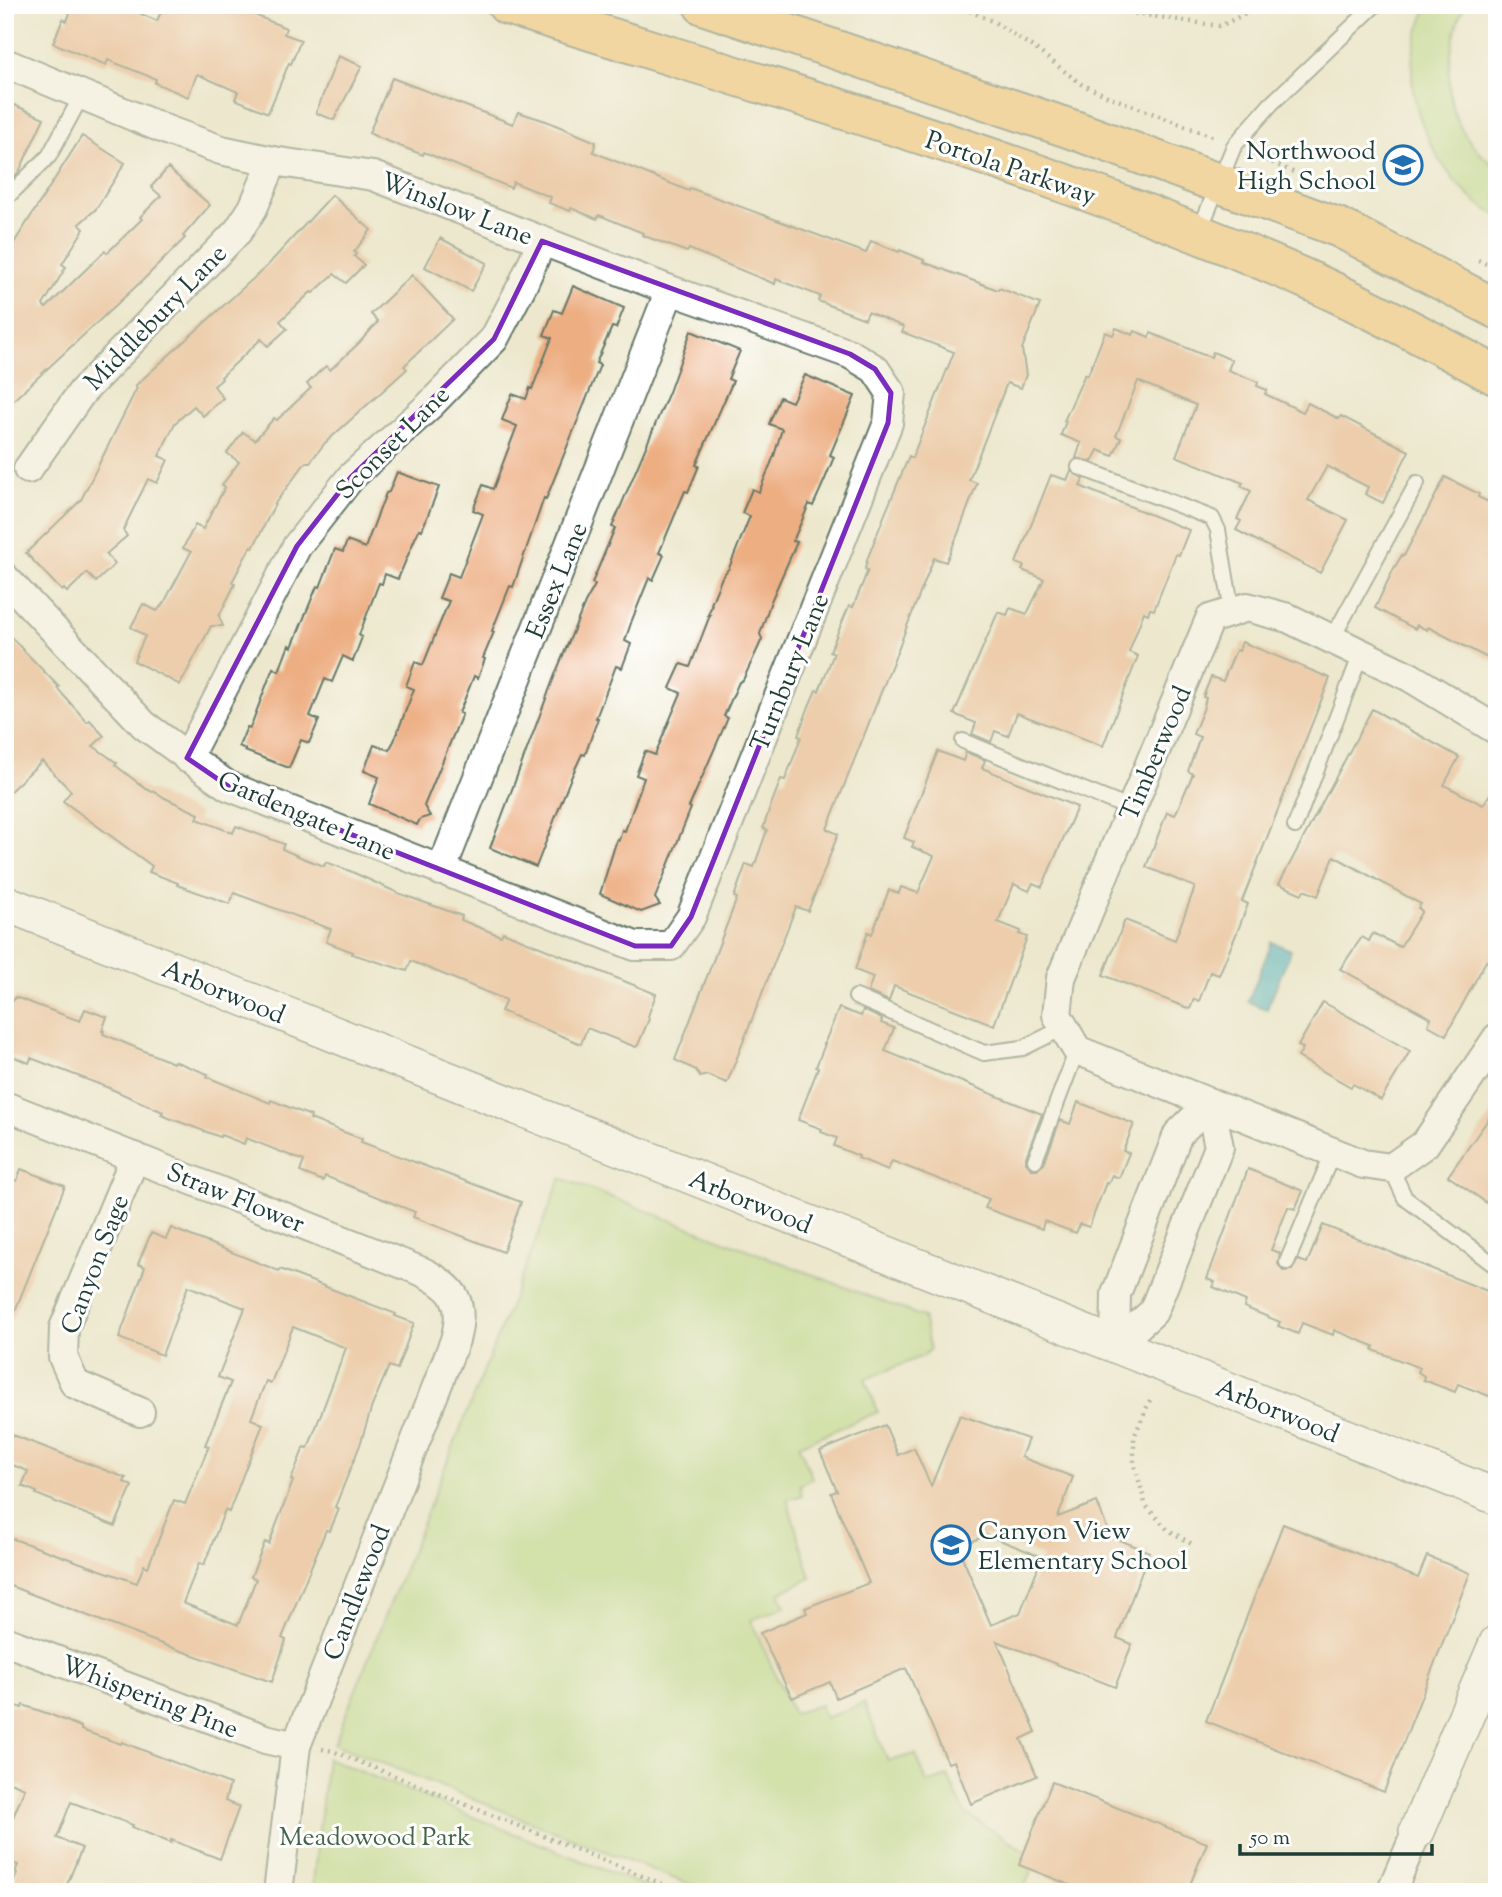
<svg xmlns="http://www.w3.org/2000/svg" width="1502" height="1897" font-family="'Sorts Mill Goudy',serif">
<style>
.green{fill:#b4d982;stroke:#6a8b5b;stroke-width:2}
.water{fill:#46b0c5;stroke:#32767c;stroke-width:2}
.building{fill:#edae82;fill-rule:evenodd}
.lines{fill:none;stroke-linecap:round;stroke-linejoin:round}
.service-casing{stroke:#67796a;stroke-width:18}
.minor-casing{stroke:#67796a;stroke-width:32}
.tertiary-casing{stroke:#67796a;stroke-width:38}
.primary-casing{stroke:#67796a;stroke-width:42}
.path{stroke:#67796a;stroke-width:4.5;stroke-dasharray:2 5;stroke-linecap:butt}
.service{stroke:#fff;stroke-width:14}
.minor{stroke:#fff;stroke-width:28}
.tertiary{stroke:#fff;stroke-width:35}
.primary{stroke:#f6c06b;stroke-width:38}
.marked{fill:none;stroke:#7b2cbf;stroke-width:5;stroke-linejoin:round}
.labels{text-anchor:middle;stroke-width:6;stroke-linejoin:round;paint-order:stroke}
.poi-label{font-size:26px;fill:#1f3d34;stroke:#fff;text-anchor:end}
.street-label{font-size:26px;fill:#1f3d34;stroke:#fff}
.park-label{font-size:26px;fill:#446448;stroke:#fff}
</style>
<rect width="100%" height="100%" fill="#fff"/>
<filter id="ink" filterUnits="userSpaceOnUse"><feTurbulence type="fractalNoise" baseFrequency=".0143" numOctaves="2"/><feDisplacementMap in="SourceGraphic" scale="14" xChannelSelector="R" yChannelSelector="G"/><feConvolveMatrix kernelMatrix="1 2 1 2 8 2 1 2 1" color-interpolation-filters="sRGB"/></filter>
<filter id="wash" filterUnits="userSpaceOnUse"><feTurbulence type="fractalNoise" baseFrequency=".00686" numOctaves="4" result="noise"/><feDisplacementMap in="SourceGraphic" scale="28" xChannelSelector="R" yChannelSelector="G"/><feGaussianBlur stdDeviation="1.57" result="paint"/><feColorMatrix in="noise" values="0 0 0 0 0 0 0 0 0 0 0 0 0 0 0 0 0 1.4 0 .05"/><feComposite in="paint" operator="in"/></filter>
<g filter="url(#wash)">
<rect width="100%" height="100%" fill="#ede8cd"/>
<g class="green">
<path d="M 1428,5 L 1465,5 C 1457,19 1454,37 1451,53 C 1444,104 1456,136 1497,168 L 1497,215 C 1448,192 1410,120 1412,68 C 1412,46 1420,25 1428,5 Z"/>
<path d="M 561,1178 L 923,1317 L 930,1349 L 923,1356 L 865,1379 L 878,1412 L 799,1445 L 812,1478 L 800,1485 L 802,1495 L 787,1500 L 811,1578 L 779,1593 L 785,1607 L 751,1620 L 793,1714 L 820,1705 L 825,1718 L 864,1703 L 888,1761 L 916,1754 L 927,1783 L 948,1776 L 965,1813 L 1025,1851 L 1032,1870 L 1022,1892 L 708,1892 L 334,1744 Z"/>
<path d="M 327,1758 L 659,1892 L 312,1892 Z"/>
</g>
<path class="water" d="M 1272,942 L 1291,950 L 1267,1009 L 1248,1002 Z"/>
<g id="blocks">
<g class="building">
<path d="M 73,5 L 121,5 L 157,21 L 164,5 L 231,5 L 286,28 L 284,34 L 301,40 L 291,64 L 289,63 L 268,113 L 235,99 L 238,92 L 197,74 L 188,97 L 155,83 L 156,79 L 108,60 L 106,65 L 53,43 L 63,19 L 67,21 Z"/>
<path d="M 338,56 L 362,66 L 334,120 L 316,113 Z"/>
<path d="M 392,78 L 513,124 L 518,112 L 546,121 L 596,142 L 593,152 L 689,191 L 690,188 L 866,253 L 871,241 L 899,252 L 900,250 L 924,260 L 923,262 L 982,284 L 998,290 L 999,288 L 1040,304 L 1022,349 L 1026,375 L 1021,388 L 1007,383 L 969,480 L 977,483 L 958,534 L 946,562 L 934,558 L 827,829 L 838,834 L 819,884 L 808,911 L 796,907 L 727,1083 L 707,1075 L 700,1077 L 696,1070 L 675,1060 L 737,898 L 734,897 L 746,864 L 754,867 L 767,830 L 763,828 L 771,805 L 781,779 L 785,780 L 801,737 L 798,736 L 809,706 L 816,690 L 819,691 L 834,653 L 830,651 L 849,606 L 853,607 L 868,570 L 865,569 L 867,560 L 885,514 L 909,456 L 912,458 L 954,352 L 902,332 L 904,327 L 868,312 L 865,319 L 818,301 L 820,296 L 776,279 L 775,284 L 689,249 L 687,252 L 642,235 L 643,233 L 599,215 L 597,219 L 571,208 L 570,211 L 549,203 L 551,197 L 513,182 L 511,188 L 424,152 L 423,155 L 377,137 L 369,133 Z"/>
<path d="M 5,101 L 44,118 L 19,172 L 5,185 Z"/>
<path d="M 82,136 L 125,163 L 96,209 L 79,224 L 84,229 L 62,264 L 66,267 L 43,305 L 46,308 L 105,251 L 107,253 L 142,219 L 140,217 L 161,196 L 151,187 L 168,168 L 210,205 L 183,236 L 185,238 L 144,279 L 5,408 L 5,257 Z"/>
<path d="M 332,195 L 371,230 L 354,252 L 356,254 L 354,256 L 364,265 L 346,283 L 334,274 L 313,293 L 311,292 L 280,321 L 287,329 L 268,346 L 261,339 L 221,377 L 222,379 L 214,386 L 223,398 L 203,416 L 194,406 L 175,423 L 159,456 L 168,460 L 157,483 L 148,479 L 123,530 L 127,536 L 106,554 L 115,564 L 96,582 L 87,573 L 67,592 L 64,589 L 62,591 L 26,553 L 81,500 L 137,388 L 135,386 L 267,266 Z"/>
<path d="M 440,238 L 487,263 L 471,291 L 425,267 Z"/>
<path d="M 412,275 L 453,319 L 404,366 L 407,369 L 325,443 L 310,462 L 306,462 L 276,502 L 253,548 L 251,546 L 232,582 L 235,584 L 219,616 L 223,626 L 211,626 L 180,685 L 134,661 L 145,636 L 131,627 L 143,604 L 157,611 L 165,601 L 191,552 L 183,548 L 195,525 L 203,529 L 225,487 L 222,485 L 239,462 L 227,453 L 243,432 L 255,440 L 274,418 L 277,420 L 311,388 L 307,384 L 319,372 L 326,366 L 330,370 L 359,343 L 378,322 L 371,314 Z"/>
<path d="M 573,286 L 624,308 L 616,328 L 612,327 L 596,363 L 600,365 L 546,499 L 544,498 L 513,587 L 510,586 L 492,631 L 494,632 L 483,658 L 485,659 L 478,678 L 474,676 L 459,713 L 462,714 L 424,806 L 430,816 L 420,819 L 417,825 L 369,804 L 379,777 L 364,771 L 374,745 L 389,750 L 394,741 L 414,689 L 406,686 L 415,662 L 423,665 L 449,601 L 439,598 L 449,573 L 459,577 L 483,514 L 473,510 L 483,485 L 493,489 L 517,426 L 502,420 L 512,394 L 526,399 L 530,388 L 532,389 L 552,338 L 544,335 L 554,310 L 562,313 Z"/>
<path d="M 1116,328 L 1133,335 L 1135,331 L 1149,337 L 1151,333 L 1201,354 L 1211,357 L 1213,352 L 1232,360 L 1228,370 L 1258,382 L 1257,386 L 1267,390 L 1265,394 L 1303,412 L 1308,403 L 1339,419 L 1341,416 L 1409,451 L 1383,503 L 1365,494 L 1368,487 L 1327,466 L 1308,500 L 1348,520 L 1320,573 L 1236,530 L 1241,521 L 1237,519 L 1251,491 L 1241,486 L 1243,483 L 1176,456 L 1196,405 L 1138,381 L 1116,436 L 1121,438 L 1113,456 L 1098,450 L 1092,462 L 1076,458 L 1081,443 L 1061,435 L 1066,421 L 1064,421 L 1085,374 L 1088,375 L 1105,332 L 1113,335 Z"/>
<path d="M 691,331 L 740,351 L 728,379 L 733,381 L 696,465 L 699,466 L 688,492 L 685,491 L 659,553 L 664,555 L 653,580 L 649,578 L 632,620 L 625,641 L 631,644 L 622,668 L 616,666 L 596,718 L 598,718 L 585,755 L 582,754 L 570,780 L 536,867 L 490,848 L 556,672 L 585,603 L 595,585 L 592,583 L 615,528 L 612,527 L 669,392 Z"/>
<path d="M 805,375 L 855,396 L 830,455 L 834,457 L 825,479 L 813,506 L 809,504 L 793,541 L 797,542 L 771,601 L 760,634 L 762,639 L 758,648 L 743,680 L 739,682 L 724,716 L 728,718 L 689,807 L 691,808 L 655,898 L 660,905 L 641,912 L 600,894 L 617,839 L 619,840 L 622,830 L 625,831 L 644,778 L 636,775 L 645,751 L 655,755 L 681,693 L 670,688 L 681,664 L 690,667 L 710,615 L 708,615 L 712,605 L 711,604 L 722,577 L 729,568 L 750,516 L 742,513 L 752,489 L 759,492 L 774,456 L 782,429 L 769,424 L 780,397 L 792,402 Z"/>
<path d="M 1071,471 L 1084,479 L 1080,486 L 1089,490 L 1189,530 L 1179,555 L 1176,554 L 1154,610 L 1150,609 L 1148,614 L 1144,612 L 1129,652 L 1138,656 L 1103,746 L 1017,713 L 1008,736 L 995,731 L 991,742 L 972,734 L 976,723 L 954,714 L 998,612 L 1007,615 L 1010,608 L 1027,614 L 1044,579 L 1022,570 L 1024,566 L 1016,563 L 1051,475 L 1067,480 Z"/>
<path d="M 397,472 L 439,487 L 422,530 L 419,529 L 398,579 L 385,574 L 382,584 L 379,583 L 359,635 L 362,637 L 353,661 L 343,656 L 332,682 L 325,679 L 310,716 L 319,720 L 309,743 L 301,740 L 289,768 L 245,751 L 245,749 L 239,746 L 247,727 L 250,728 L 273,668 L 279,671 L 289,645 L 292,647 L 317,586 L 320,587 L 335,549 L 343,552 L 347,541 L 365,548 L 386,493 L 389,492 Z"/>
<path d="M 1445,477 L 1479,494 L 1478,497 L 1497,506 L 1497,663 L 1428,627 L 1427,630 L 1417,625 L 1415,629 L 1375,608 L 1393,570 L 1402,555 L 1404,556 Z"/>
<path d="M 5,631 L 59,687 L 57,688 L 87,722 L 90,720 L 104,736 L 93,746 L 117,763 L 115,765 L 146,789 L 153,792 L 154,791 L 165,798 L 199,814 L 197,819 L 233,833 L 236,826 L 284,844 L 282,849 L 305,859 L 324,866 L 326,862 L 350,871 L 398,893 L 462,916 L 461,920 L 478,927 L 501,936 L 503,932 L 656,994 L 648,1016 L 649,1019 L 638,1045 L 636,1047 L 587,1028 L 581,1044 L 501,1011 L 506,1000 L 411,961 L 407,971 L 352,954 L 353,952 L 326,942 L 331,929 L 234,893 L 230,904 L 177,885 L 178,883 L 149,872 L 152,866 L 63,801 L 71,791 L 42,761 L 5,796 Z"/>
<path d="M 1242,642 L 1330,678 L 1242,901 L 1248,904 L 1238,930 L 1219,975 L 1210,972 L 1199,1001 L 1194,999 L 1190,1009 L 1103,975 L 1125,920 L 1175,940 L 1195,887 L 1146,867 L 1167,812 L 1175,815 L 1193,774 L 1188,771 L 1200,737 L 1193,734 L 1203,710 L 1206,698 L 1203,697 L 1211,677 L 1223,681 L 1236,650 L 1239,651 Z"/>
<path d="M 1372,709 L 1459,757 L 1444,785 L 1483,805 L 1497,783 L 1497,967 L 1486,961 L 1446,1035 L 1428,1025 L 1431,1018 L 1340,969 L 1362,937 L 1369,941 L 1373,933 L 1400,947 L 1422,911 L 1418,908 L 1421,904 L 1334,856 L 1318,896 L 1304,890 L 1302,894 L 1279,884 Z"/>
<path d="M 938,751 L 963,761 L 966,752 L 985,760 L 982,768 L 1077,807 L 1042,887 L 1033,883 L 1029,891 L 1014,884 L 998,922 L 1021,931 L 1019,934 L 1027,937 L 994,1025 L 894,986 L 889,1001 L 868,992 L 873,977 L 855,970 L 868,932 L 872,934 L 889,890 L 899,893 L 901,887 L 918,893 L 934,856 L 912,847 L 914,842 L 904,838 Z"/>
<path d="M 15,997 L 80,1021 L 85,1009 L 107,1017 L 102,1031 L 104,1031 L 103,1034 L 173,1063 L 174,1061 L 208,1074 L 207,1077 L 270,1103 L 271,1100 L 311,1116 L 310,1119 L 362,1139 L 361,1142 L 521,1202 L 503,1252 L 413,1217 L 415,1212 L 325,1176 L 323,1181 L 300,1172 L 304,1161 L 246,1138 L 244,1144 L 221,1135 L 220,1137 L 161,1115 L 163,1112 L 109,1088 L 31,1058 L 29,1063 L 5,1053 L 5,998 L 13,1001 Z"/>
<path d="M 1323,1002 L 1410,1051 L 1381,1100 L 1353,1084 L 1351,1087 L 1298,1057 L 1303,1048 L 1298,1046 Z"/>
<path d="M 839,1008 L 861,1016 L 863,1010 L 882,1019 L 881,1023 L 894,1028 L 885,1051 L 1042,1114 L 1026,1157 L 1026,1162 L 1031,1169 L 1037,1169 L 1044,1164 L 1060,1120 L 1070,1124 L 1078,1102 L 1134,1124 L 1123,1151 L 1129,1153 L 1119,1178 L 1112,1175 L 1108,1184 L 1106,1183 L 1089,1227 L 1080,1224 L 1076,1233 L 1044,1221 L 1042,1229 L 985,1208 L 989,1199 L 959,1187 L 892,1161 L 888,1170 L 858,1158 L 859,1156 L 834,1146 L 837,1138 L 821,1132 L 822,1129 L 798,1120 L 818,1068 L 816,1067 L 825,1044 L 824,1044 Z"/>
<path d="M 1497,1107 L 1497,1210 L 1448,1176 Z"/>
<path d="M 21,1169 L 65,1186 L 7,1331 L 5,1331 L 5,1197 L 12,1179 L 17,1181 Z"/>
<path d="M 1248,1169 L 1303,1191 L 1295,1209 L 1288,1207 L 1271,1250 L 1280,1253 L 1278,1264 L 1283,1271 L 1292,1270 L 1298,1260 L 1307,1263 L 1323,1225 L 1497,1295 L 1497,1399 L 1458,1384 L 1455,1392 L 1423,1380 L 1424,1376 L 1418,1372 L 1420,1368 L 1373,1350 L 1374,1346 L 1334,1330 L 1333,1335 L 1302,1323 L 1298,1334 L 1278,1326 L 1280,1322 L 1244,1307 L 1246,1301 L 1213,1287 L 1215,1282 L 1207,1279 Z"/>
<path d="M 171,1228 L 279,1271 L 280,1269 L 396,1314 L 395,1316 L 414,1323 L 397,1369 L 389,1366 L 372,1406 L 360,1445 L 335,1507 L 339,1509 L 330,1531 L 326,1530 L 282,1638 L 286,1640 L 272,1682 L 167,1646 L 5,1584 L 5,1536 L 137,1583 L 144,1565 L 148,1567 L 174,1500 L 185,1504 L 209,1446 L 205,1445 L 231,1382 L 218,1377 L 245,1308 L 188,1286 L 162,1355 L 119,1338 L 145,1267 L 138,1264 L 151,1233 L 166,1239 ZM 293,1327 L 346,1348 L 308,1448 L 304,1447 L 291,1480 L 293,1481 L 269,1544 L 265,1542 L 251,1577 L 256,1579 L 238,1625 L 183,1603 L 199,1563 L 204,1565 L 225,1510 L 229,1512 L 241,1480 L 263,1424 L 251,1419 L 266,1381 L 271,1383 Z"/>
<path d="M 960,1415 L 1028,1439 L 1021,1457 L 1073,1477 L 1058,1517 L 1097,1502 L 1110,1536 L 1149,1552 L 1117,1638 L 1132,1644 L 1115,1687 L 997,1641 L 1036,1732 L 1021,1739 L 1037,1776 L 971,1804 L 954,1761 L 948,1763 L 906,1668 L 836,1698 L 830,1682 L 792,1698 L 760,1633 L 807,1613 L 805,1608 L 869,1583 L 831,1493 L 837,1491 L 820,1451 L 885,1425 L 898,1455 L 914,1448 L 931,1486 ZM 987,1535 L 1042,1557 L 1020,1613 L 991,1625 L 958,1547 Z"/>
<path d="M 5,1432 L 126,1478 L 124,1482 L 132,1486 L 115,1526 L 36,1494 L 37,1492 L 22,1486 L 28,1471 L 5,1462 Z"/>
<path d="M 1283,1524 L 1418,1578 L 1427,1556 L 1470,1573 L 1384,1792 L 1206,1721 Z"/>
<path d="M 10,1704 L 22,1708 L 23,1705 L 49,1714 L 81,1727 L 81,1730 L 121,1744 L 122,1742 L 230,1784 L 225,1801 L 239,1807 L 220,1859 L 171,1840 L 171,1843 L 132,1827 L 133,1825 L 71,1802 L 57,1838 L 82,1848 L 64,1892 L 10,1892 L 17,1873 L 15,1872 L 18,1865 L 5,1861 L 5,1837 L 25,1788 L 5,1780 L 5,1717 Z"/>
<path d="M 1052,1782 L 1207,1843 L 1187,1892 L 1088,1892 L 1019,1865 Z"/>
</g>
</g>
</g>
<g filter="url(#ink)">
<use href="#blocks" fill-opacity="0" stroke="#67796a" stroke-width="2"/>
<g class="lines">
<g class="service-casing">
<g id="service">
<path d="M 5,199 L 49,156 L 82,95"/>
<path d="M 1199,232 L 1234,146 L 1271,104 L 1375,5"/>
<path d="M 1079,467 L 1212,518 L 1218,530 L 1232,612"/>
<path d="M 1332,639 L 1417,483"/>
<path d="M 963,741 L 1131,809"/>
<path d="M 1295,826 L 1361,654"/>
<path d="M 856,997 L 984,1053 L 1023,1048 L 1065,1027"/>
<path d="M 1035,1160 L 1077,1050"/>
<path d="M 1391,1168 L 1405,1198 L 1497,1267"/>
<path d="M 1287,1262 L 1333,1152"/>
</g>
</g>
<g class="minor-casing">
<g id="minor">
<path d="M 5,63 L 169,131 L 221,150 L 273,161 L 373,176 L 670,290 L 850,354 L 875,369 L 891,393 L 888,423 L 691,917 L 671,946 L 635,946 L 228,786 L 144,725 L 5,578"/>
<path d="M 28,469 L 82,392 L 238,231 L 253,208 L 273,161"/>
<path d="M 1497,730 L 1410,677 L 1288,618 L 1247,607 L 1210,619 L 1061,978 L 1057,1015 L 1077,1050 L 1363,1164 L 1391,1168 L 1425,1144 L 1497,1038"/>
<path d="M 187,758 L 297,546 L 351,477 L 430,405 L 494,339 L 523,284 L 542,241"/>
<path d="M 441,871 L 670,290"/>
<path d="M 5,1106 L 423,1272 C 456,1289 465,1303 455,1340 L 296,1746 L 278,1892"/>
<path d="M 135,1157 L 64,1328 L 63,1357 L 75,1384 L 140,1412"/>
<path d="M 1115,1346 L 1153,1312 L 1219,1147 L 1210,1103"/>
<path d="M 1115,1346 L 1116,1294 L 1178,1134 L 1210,1103"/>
<path d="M 5,1641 L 265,1739 L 296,1746"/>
<path d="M 1391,1892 L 1417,1831"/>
</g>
</g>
<g class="tertiary-casing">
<g id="tertiary">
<path d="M 5,903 L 1497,1497"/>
<path d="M 1417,1831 L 1497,1643"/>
</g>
</g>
<g class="primary-casing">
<g id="primary">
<path d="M 507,5 C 779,91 1056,167 1317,284 C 1378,312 1438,344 1497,376"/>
<path d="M 703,5 L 1077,131 L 1340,228 L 1497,309"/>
</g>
</g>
<g class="path">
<path d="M 957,5 L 994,22 L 1036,49 L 1081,84 L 1105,95 L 1216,138"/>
<path d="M 1108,5 L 1131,13 L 1220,26 L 1263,5"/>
<path d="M 1253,154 L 1315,182"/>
<path d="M 1478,260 L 1497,269"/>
<path d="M 1150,1400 L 1134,1437 L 1134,1463 L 1146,1506 L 1167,1529 L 1195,1546"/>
<path d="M 322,1749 L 333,1751 L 682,1892"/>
</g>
<use href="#service" class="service"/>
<use href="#minor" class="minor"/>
<use href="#tertiary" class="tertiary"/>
<use href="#primary" class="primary"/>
</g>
</g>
<path d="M0 0H1502V1897H0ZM 542,241 L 850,354 L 875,369 L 891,393 L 888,423 L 691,917 L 671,946 L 635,946 L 228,786 L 187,758 L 297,546 L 351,477 L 494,339 Z" fill="#ede8cd" fill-opacity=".55" fill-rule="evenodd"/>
<path class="marked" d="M 542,241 L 850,354 L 875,369 L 891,393 L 888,423 L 691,917 L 671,946 L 635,946 L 228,786 L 187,758 L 297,546 L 351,477 L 494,339 Z"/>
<defs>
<g id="school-ring" transform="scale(2.0125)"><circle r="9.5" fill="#fff" stroke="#1f6fb2" stroke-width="1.5"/><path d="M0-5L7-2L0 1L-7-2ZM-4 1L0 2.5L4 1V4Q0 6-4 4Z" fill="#1f6fb2"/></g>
</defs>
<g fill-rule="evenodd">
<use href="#school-ring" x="1403" y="165"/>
<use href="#school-ring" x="951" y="1545"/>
</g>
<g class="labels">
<g class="poi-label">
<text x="1376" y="159">Northwood<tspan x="1376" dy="30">High School</tspan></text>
<text x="978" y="1539" text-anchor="start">Canyon View<tspan x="978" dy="30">Elementary School</tspan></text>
</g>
<g class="street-label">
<text transform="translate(1011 167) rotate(19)" y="9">Portola Parkway</text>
<text transform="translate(457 208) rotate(21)" y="9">Winslow Lane</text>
<text transform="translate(155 317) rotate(-46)" y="9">Middlebury Lane</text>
<text transform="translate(392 442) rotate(-45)" y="9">Sconset Lane</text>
<text transform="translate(556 580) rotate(-68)" y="9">Essex Lane</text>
<text transform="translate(789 672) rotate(-68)" y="9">Turnbury Lane</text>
<text transform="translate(1155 753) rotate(-67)" y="9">Timberwood</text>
<text transform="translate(307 815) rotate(23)" y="9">Gardengate Lane</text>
<text transform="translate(224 991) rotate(22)" y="9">Arborwood</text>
<text transform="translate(236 1197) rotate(22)" y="9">Straw Flower</text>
<text transform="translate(751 1201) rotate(22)" y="9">Arborwood</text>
<text transform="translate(94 1264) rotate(-69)" y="9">Canyon Sage</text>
<text transform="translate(1278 1410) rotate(22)" y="9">Arborwood</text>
<text transform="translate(356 1592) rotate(-69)" y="9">Candlewood</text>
<text transform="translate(150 1696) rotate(21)" y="9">Whispering Pine</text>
</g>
<g class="park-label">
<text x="375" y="1845">Meadowood Park</text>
</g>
</g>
<rect width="1502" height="1897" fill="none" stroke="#fff" stroke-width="28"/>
<path d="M1240 1844v10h192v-10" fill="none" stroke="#1f3d34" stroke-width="3.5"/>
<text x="1250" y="1844" font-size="21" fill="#1f3d34" stroke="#ffffff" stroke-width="5" paint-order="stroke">50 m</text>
</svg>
